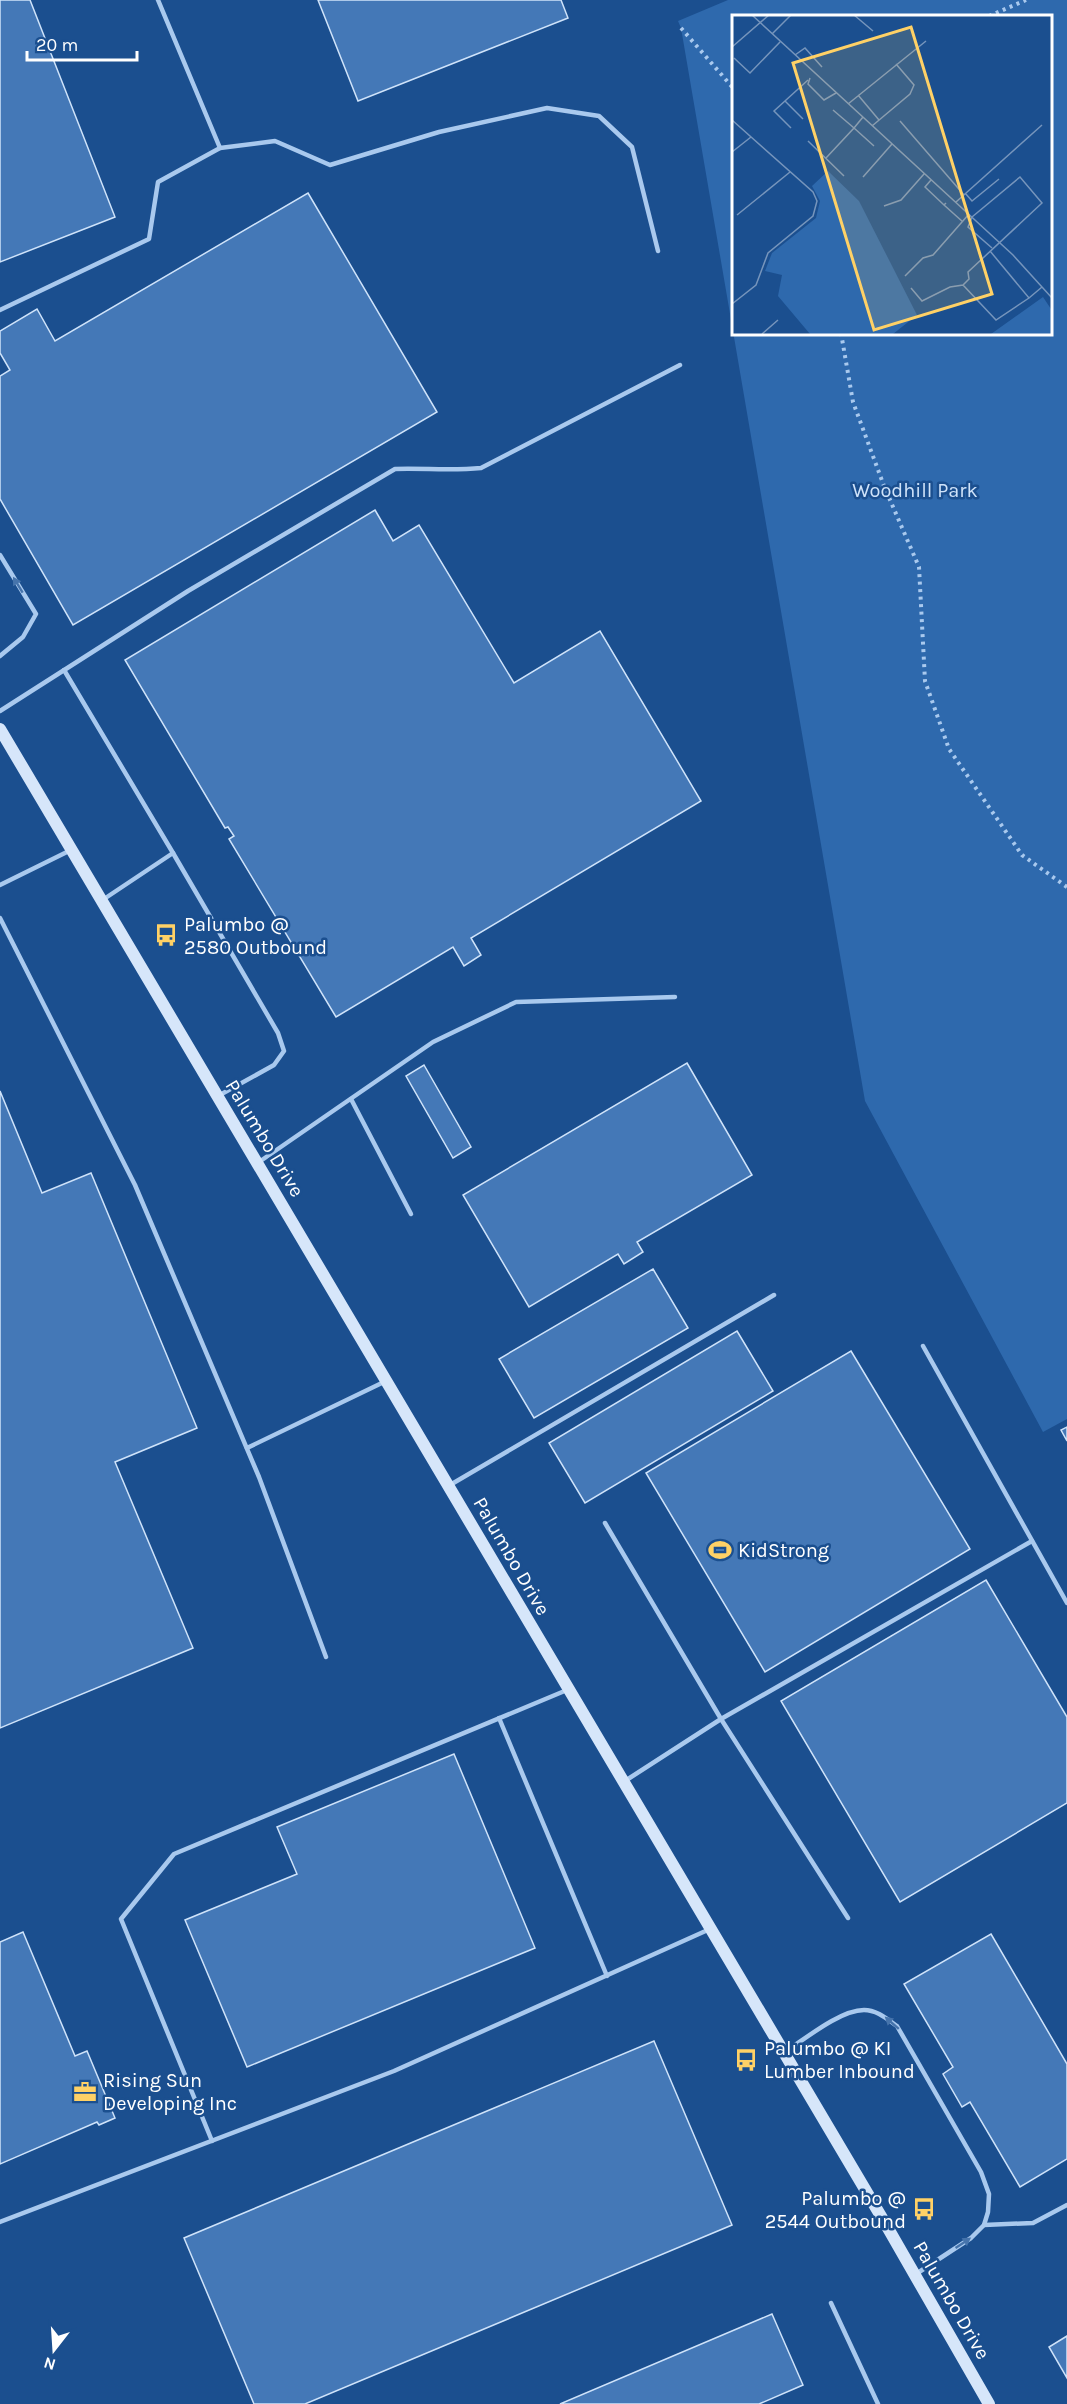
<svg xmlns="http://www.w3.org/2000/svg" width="1067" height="2404" font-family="Karla,sans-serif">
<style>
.green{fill:#2e69ad;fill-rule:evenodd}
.building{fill:#4478b7;stroke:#cfe3fa;stroke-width:1.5}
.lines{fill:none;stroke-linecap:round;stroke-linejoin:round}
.path{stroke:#a9c9ee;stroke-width:4;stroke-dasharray:3 4.5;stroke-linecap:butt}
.lane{stroke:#a9c9ee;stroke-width:4.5}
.secondary{stroke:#d6e6fa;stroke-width:12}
.oneway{fill:#4674ac}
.labels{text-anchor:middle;stroke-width:5;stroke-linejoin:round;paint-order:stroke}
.park-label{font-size:20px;fill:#cfe3fa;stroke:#1b4f8f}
.poi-label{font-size:20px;fill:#fff;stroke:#1b4f8f;text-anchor:start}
.street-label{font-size:20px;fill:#fff;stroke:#1b4f8f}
.inset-road{fill:none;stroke:#7695bc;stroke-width:1.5}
.view{fill:#ffd166;fill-opacity:0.15;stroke:#ffd166;stroke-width:3}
.inset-edge{fill:none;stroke:#fff;stroke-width:3}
</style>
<rect width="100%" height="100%" fill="#1b4f8f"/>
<path class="green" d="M 728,0 L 1067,0 L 1067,1419 L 1043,1432 L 865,1101 L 681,28 L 678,21 ZM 734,16 L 1050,16 L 1050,333 L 734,333 Z"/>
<g class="building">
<path d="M 0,0 L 30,0 L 115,217 L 0,262 Z"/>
<path d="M 318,0 L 561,0 L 568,18 L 358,101 Z"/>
<path d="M 308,193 L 437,412 L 73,625 L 0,499 L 0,376 L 10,370 L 0,353 L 0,331 L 37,309 L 55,341 Z"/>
<path d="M 375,510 L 393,541 L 419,525 L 514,683 L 600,631 L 701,801 L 471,938 L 481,955 L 464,966 L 453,947 L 336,1017 L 229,839 L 234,836 L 228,827 L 225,828 L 125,660 Z"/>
<path d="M 687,1063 L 752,1175 L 637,1242 L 643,1252 L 624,1264 L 618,1254 L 529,1307 L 463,1195 Z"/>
<path d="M 424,1065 L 471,1147 L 453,1158 L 406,1076 Z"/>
<path d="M 0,1091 L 42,1193 L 91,1173 L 197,1428 L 115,1462 L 193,1648 L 0,1728 Z"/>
<path d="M 653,1269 L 688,1328 L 534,1418 L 499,1359 Z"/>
<path d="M 737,1331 L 773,1391 L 585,1503 L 549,1443 Z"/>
<path d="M 851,1351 L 970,1549 L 765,1672 L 646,1473 Z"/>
<path d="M 1067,1427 L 1067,1441 L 1061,1430 Z"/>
<path d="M 986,1580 L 1067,1717 L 1067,1803 L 900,1902 L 781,1701 Z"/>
<path d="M 454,1754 L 535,1948 L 247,2067 L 185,1920 L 297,1874 L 277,1827 Z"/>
<path d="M 23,1932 L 75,2056 L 87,2051 L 115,2118 L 99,2125 L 97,2122 L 0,2164 L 0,1942 Z"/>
<path d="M 991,1934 L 1067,2064 L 1067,2159 L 1020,2187 L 970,2102 L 962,2107 L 943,2074 L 953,2067 L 904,1984 Z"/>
<path d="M 654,2041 L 732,2225 L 305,2404 L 254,2404 L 184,2238 Z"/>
<path d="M 772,2314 L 803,2385 L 759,2404 L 560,2404 Z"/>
<path d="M 1067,2336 L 1067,2378 L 1049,2347 Z"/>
</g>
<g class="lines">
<g class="path">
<path d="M 989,16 L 1026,0"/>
<path d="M 681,28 L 734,89"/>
<path d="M 841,333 L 853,402 L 884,486 L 919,567 L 925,681 L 949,749 L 1022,855 L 1067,887"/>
</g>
<g class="lane">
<path d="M 158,0 L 220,148"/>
<path d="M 0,310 L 149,239 L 158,182 L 220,148 L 275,141 L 330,165 L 439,132 L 547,108 L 599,116 L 632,147 L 658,251"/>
<path d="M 0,555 L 36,614 L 23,637 L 0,656"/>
<path d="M 64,670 L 173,853 L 104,899"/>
<path d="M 0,711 L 188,591 L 395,469 C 424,468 452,471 481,468 L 680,365"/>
<path d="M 173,853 L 278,1033 L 284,1051 L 274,1065 L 218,1096"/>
<path d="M 0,885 L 71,850"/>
<path d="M 0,918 L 135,1185 L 259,1477 L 326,1657"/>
<path d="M 351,1099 L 411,1214"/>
<path d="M 259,1162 L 433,1042 L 516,1002 L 675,997"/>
<path d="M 923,1346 L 1067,1603"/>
<path d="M 247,1448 L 386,1381"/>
<path d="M 450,1485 L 774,1295"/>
<path d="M 605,1523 L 721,1719 L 625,1781"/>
<path d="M 499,1718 L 607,1976"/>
<path d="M 848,1918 L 721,1719 L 1032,1541"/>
<path d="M 785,2052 C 805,2039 840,2010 864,2010 C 877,2010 887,2019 897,2026 L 981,2172 L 989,2194 L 988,2212 L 984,2225 L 971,2238 L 916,2274"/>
<path d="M 212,2141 L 121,1919 L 174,1854 L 567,1690"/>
<path d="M 0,2222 L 394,2071 L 710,1929"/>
<path d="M 984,2225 L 1033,2223 L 1067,2205"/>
<path d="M 831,2303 L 878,2404"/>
</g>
<path class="secondary" d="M 0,729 L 885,2223 L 989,2404"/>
</g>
<defs><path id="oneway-solid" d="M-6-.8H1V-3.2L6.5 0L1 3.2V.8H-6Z" transform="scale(1.5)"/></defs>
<g class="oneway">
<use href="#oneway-solid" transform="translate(18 585) rotate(-121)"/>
<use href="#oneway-solid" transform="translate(892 2023) rotate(-139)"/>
<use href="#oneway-solid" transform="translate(963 2243) rotate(-34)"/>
</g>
<defs>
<g id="bus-bare" transform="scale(1.8)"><path d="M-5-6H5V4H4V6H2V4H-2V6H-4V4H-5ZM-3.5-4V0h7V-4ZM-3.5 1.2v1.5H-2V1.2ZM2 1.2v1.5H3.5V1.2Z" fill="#ffd166" stroke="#1b4f8f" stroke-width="2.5" paint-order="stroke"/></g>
<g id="stadium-bare" transform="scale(1.8)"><path d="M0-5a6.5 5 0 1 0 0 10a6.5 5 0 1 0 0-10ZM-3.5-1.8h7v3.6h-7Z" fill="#ffd166" stroke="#1b4f8f" stroke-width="2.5" paint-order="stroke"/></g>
<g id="office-bare" transform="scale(1.8)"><path d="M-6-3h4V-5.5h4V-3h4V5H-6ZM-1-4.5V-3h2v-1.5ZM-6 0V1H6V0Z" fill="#ffd166" stroke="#1b4f8f" stroke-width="2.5" paint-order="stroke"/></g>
</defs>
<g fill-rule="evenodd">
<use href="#bus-bare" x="166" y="935"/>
<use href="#stadium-bare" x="720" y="1550"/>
<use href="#bus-bare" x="746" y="2060"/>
<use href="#office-bare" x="85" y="2092"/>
<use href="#bus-bare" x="924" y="2209"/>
</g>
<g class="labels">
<g class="park-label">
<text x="915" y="497">Woodhill Park</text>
</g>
<g class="poi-label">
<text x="184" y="931">Palumbo @<tspan x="184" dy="23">2580 Outbound</tspan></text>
<text x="738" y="1557">KidStrong</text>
<text x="764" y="2055">Palumbo @ KI<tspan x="764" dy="23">Lumber Inbound</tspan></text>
<text x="103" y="2087">Rising Sun<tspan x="103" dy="23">Developing Inc</tspan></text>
<text x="906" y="2205" text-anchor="end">Palumbo @<tspan x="906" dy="23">2544 Outbound</tspan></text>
</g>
<g class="street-label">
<text transform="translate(265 1138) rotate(59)" y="7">Palumbo Drive</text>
<text transform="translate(512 1556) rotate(60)" y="7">Palumbo Drive</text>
<text transform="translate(952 2300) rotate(60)" y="7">Palumbo Drive</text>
</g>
</g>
<g transform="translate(732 15)">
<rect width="320" height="320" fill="#1b4f8f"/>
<path d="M 96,156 L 127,186 L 185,300 L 161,319 L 78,319 L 46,281 L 50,260 L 33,256 L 40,238 L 84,203 L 88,186 L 80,171 ZM 311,282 L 319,294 L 319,319 L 259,319 Z" fill="#2e69ad"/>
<path class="inset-road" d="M 20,0 L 281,240 L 320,283M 122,0 L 141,16M 40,19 L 59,0M 0,32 L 37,0M 63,40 L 73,33 L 90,52M 2,43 L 18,58 L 48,27M 78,63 L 76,69 L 92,85 L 104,78M 126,80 L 147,105M 53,86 L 71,104M 116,89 L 194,26M 131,102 L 122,113 L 142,131M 0,105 L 81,177 L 85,186 L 81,201 L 36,238 L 24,270 L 0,289M 168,106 L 232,180M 140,111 L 178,79 L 182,70 L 164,49M 59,113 L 42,96 L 76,65M 76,126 L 112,161M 0,137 L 19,122M 94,143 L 122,113 L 101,95M 131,162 L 160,129M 199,165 L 193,172 L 212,190M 233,178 L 240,186 L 267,164M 224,187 L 310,110M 214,188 L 212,190 L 231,207M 152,191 L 169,185 L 192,159M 5,200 L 58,157M 240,202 L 236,212 L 260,233M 258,236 L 297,283 L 310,272M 173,261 L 191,243 L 201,240 L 237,199M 231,270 L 264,305 L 297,283M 179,273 L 190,286 L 218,272 L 231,270 L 237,264 L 236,257 L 310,188 L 288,162 L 240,202M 30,319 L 46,305"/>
<path class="view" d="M 179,12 L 260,279 L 142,315 L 61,48 Z"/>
<rect width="320" height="320" class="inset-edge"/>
</g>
<g transform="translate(54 2350) rotate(197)" stroke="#1b4f8f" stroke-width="4.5" paint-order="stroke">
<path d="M0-4.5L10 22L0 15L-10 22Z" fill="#ffffff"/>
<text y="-9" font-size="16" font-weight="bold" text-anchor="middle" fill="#ffffff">N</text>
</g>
<path d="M27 51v9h110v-9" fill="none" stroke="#ffffff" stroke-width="3"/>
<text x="36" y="51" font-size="18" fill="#ffffff" stroke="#1b4f8f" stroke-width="4.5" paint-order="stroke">20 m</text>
</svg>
